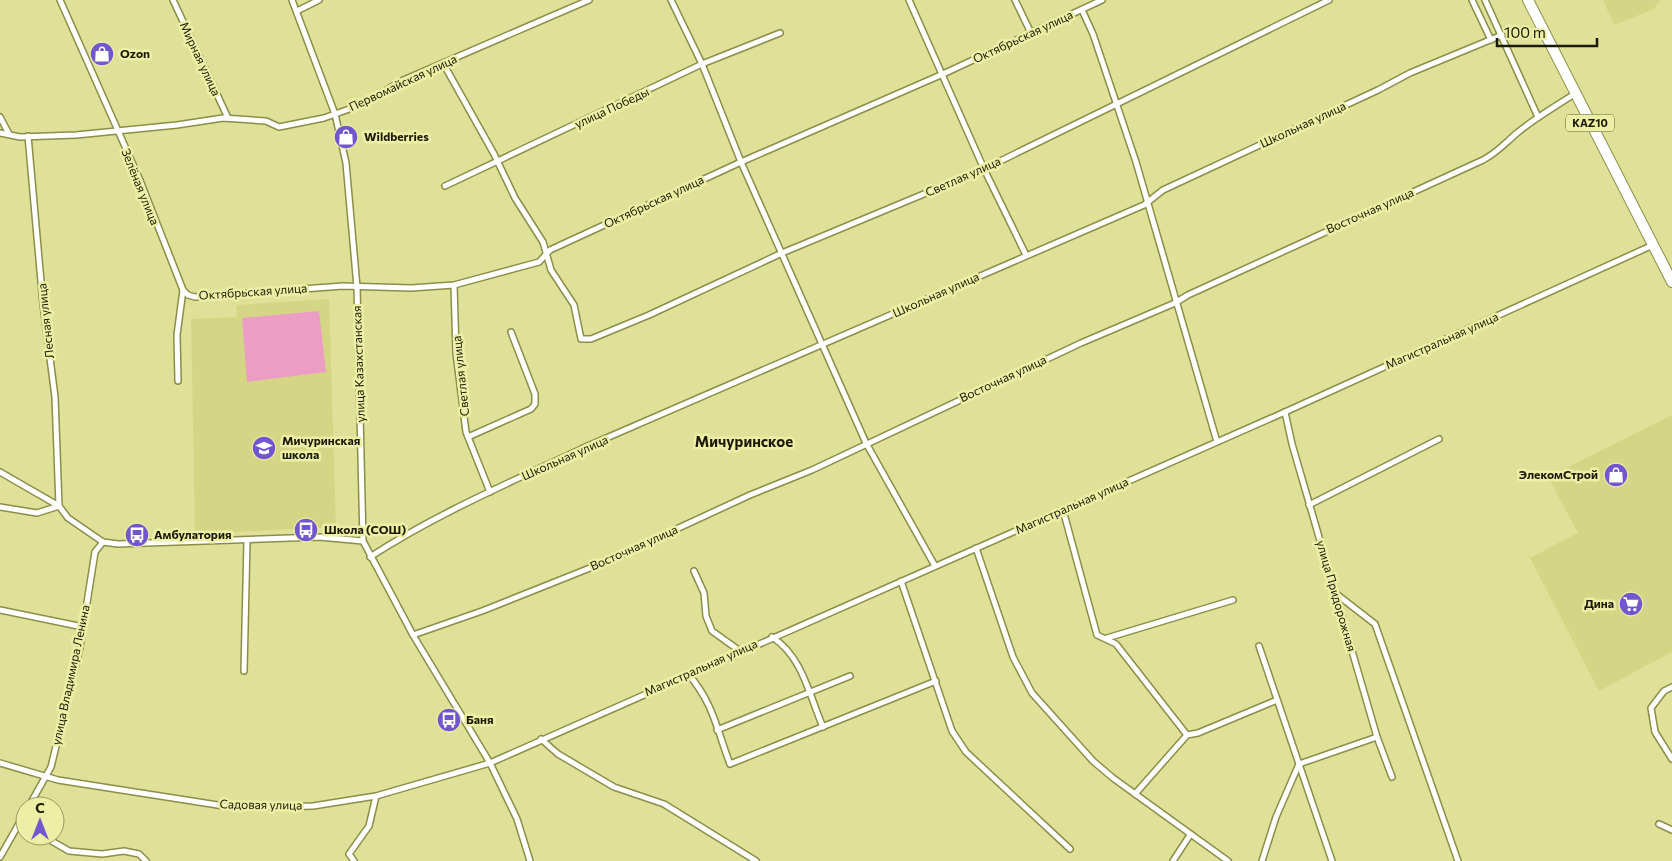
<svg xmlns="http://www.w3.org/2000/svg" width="1672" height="861" font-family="Commissioner,sans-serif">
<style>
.built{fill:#d4d686}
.grass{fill:#eb9dc3}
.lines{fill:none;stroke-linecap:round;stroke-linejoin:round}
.street-casing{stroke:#8c8e47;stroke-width:8}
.highway-casing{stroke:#8c8e47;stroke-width:12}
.street{stroke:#fff;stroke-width:5}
.highway{stroke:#fff;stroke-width:10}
.labels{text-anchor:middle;stroke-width:5;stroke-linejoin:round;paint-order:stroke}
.shield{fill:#ecefa5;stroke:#595a32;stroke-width:1}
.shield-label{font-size:11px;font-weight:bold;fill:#1a1a00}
.street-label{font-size:12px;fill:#1a1a00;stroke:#ecefa5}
.poi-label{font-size:12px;font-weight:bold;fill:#1a1a00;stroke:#ecefa5;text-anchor:start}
.quarter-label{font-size:15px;font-weight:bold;fill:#1a1a00;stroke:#ecefa5}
</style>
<rect width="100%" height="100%" fill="#dfe198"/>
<g class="built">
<path d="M 1603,0 L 1660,0 L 1654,9 L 1614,25 Z"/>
<path d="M 329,299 L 336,527 L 195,534 L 191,319 L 237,317 L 236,305 Z"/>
<path d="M 1672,415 L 1672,652 L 1599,691 L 1530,558 L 1578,533 L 1548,477 Z"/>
</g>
<path class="grass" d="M 319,311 L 326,372 L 247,382 L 242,318 Z"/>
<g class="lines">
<g class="street-casing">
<g id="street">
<path d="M 60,0 L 139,178 L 183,290 L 177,335 L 178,381"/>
<path d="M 173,0 L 228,118"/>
<path d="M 292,0 L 335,114 L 346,163 L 357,287 L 363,541 L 413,635 L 490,763 L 517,819 L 530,861"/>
<path d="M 671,0 L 702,64 L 741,162 L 866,443 L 935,566"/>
<path d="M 909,0 L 984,169 L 1026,255"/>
<path d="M 1015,0 L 1031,33"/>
<path d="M 1472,0 L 1491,40"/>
<path d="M 1485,0 L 1538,117"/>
<path d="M 1082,10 L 1093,34 L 1136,162 L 1217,442"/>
<path d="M 297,11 L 319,0"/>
<path d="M 443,63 L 494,154 L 515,198 L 543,242 L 551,270 L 574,305 L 581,339 L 591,339 L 649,315 L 782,253 L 984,169 L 1329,0"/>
<path d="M 0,117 L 9,134"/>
<path d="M 0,133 L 20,137 L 76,135 L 177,125 L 223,118 L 266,121 L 279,127 L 324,118 L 366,103 L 399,82 L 589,0"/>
<path d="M 445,186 L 702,64 L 780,33"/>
<path d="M 454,285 L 456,353 L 466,432 L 490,492"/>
<path d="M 183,290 L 188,295 L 195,297 L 343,286 L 411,288 L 454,285 L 539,262 L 550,250 L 741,162 L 943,74 L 1102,0"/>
<path d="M 1285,412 L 1292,444 L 1377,737 L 1392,777"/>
<path d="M 468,437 L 531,409 L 535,404 L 535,394 L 511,332"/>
<path d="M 0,472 L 59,506 L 68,518 L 103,542 L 118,544 L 319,537 L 363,541"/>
<path d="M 1309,505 L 1439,439"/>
<path d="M 0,507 L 37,513 L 59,506 L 55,397 L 43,304 L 28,136"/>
<path d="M 1063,510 L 1097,635 L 1116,644 L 1187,735 L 1198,733 L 1277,700"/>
<path d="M 976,548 L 1013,657 L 1032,693 L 1093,761 L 1113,778 L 1228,861"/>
<path d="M 370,557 C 436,514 509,483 581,449 L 1144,205 L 1163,190 L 1378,90 L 1410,73 L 1502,35"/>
<path d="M 694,571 L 704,593 L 706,616 L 712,631 L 740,651"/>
<path d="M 901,581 L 952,731 L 966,752 L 1070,849"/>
<path d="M 1335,593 L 1375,624 L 1458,861"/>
<path d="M 0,610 L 83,627"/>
<path d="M 413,635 L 482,611 L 605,562 L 750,495 L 812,470 L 1081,343 L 1175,303 L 1188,295 L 1483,160 C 1498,152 1504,144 1517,133 C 1535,118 1556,106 1576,93"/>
<path d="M 772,637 C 803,657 809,695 823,727"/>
<path d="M 1107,638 L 1233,600"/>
<path d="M 1259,646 L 1299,764 L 1276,817 L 1262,861"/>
<path d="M 244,671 L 247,541"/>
<path d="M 688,674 C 713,702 717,730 730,764 L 936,681"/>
<path d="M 1672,687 L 1664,691 L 1651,708 L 1655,732 L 1672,759"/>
<path d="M 717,730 L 850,676"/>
<path d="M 541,739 L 558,754 L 614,787 L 664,804 L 756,861"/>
<path d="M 0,763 L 58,780 L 224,806 L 277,807 L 313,806 L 376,796 L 490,763 L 1285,412 L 1653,245"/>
<path d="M 1135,794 L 1187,735"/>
<path d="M 29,806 L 51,767 L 80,647 L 95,552 L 103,542"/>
<path d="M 1659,824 L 1672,830"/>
<path d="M 43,836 L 69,851 L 102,854 L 124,851 L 139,854 L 146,861"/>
<path d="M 0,857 L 25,813"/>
<path d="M 354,861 L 349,854 L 369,826 L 376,796"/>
<path d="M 1173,861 L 1190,835"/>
<path d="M 1332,861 L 1299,764 L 1377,737"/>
</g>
</g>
<g class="highway-casing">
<path id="highway" d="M 1528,0 L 1672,282"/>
</g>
<use href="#street" class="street"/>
<use href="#highway" class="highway"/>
</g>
<defs>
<g id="shop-disc" transform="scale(1.25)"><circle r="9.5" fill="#7256d0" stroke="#ecefa5"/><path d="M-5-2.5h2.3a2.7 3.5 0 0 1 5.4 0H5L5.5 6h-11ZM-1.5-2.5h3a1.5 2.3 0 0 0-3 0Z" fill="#fff"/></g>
<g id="school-disc" transform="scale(1.25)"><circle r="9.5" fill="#7256d0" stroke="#ecefa5"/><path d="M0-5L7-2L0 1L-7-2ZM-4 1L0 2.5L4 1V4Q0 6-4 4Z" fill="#fff"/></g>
<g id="bus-disc" transform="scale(1.25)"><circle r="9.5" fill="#7256d0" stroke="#ecefa5"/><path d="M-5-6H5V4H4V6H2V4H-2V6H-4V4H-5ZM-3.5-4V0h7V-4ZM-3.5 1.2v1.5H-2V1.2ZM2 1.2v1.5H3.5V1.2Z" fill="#fff"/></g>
<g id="supermarket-disc" transform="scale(1.25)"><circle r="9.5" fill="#7256d0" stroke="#ecefa5"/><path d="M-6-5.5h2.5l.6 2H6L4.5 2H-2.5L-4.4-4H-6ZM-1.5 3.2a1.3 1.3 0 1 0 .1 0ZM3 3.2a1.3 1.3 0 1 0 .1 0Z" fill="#fff"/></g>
</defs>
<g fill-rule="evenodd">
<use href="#shop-disc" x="102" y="54"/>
<use href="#shop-disc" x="346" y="137"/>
<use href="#school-disc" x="264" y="448"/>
<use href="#shop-disc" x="1616" y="475"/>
<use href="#bus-disc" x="306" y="530"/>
<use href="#bus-disc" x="137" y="535"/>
<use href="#supermarket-disc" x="1631" y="604"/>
<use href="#bus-disc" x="449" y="720"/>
</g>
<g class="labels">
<rect class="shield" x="1566" y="114.5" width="48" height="17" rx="4"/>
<g class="shield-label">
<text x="1590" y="127">KAZ10</text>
</g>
<g class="street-label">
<text transform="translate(1023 37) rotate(-25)" y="4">Октябрьская улица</text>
<text transform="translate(200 59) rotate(65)" y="4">Мирная улица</text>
<text transform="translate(403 83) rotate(-25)" y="4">Первомайская улица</text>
<text transform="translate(612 108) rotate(-25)" y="4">улица Победы</text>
<text transform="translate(1303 125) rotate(-25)" y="4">Школьная улица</text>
<text transform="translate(963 177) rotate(-24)" y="4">Светлая улица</text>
<text transform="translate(140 187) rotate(68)" y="4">Зелёная улица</text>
<text transform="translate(654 202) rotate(-25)" y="4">Октябрьская улица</text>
<text transform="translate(1370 211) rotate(-24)" y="4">Восточная улица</text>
<text transform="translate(253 292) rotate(-4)" y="4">Октябрьская улица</text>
<text transform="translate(936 295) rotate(-24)" y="4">Школьная улица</text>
<text transform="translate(46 321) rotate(-96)" y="4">Лесная улица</text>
<text transform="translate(1442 341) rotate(-24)" y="4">Магистральная улица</text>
<text transform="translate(359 364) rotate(-92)" y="4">улица Казахстанская</text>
<text transform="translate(461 376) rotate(-96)" y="4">Светлая улица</text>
<text transform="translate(1003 379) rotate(-25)" y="4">Восточная улица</text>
<text transform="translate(565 458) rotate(-24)" y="4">Школьная улица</text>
<text transform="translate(1072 506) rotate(-24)" y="4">Магистральная улица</text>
<text transform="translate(634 548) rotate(-24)" y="4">Восточная улица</text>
<text transform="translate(1336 596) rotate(74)" y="4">улица Придорожная</text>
<text transform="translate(701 668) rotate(-24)" y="4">Магистральная улица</text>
<text transform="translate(71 675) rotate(-78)" y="4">улица Владимира Ленина</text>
<text transform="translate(261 805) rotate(1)" y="4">Садовая улица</text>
</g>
<g class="poi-label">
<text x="120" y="58">Ozon</text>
<text x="364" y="141">Wildberries</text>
<text x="282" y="445">Мичуринская<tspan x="282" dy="14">школа</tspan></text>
<text x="1598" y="479" text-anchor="end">ЭлекомСтрой</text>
<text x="324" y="534">Школа (СОШ)</text>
<text x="154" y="539">Амбулатория</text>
<text x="1614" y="608" text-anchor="end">Дина</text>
<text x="466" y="724">Баня</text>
</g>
<g class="quarter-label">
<text x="744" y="447">Мичуринское</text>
</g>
</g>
<g transform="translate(40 821)"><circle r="24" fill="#ecefa5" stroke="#989a63"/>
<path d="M0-4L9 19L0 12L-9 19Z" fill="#7256d0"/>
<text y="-8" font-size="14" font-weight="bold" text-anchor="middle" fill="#1a1a00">С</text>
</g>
<path d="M1497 38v8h100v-8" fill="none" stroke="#1a1a00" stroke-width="2.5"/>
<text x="1504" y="38" font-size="15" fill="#1a1a00" stroke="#ecefa5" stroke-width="4" paint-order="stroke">100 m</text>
</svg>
